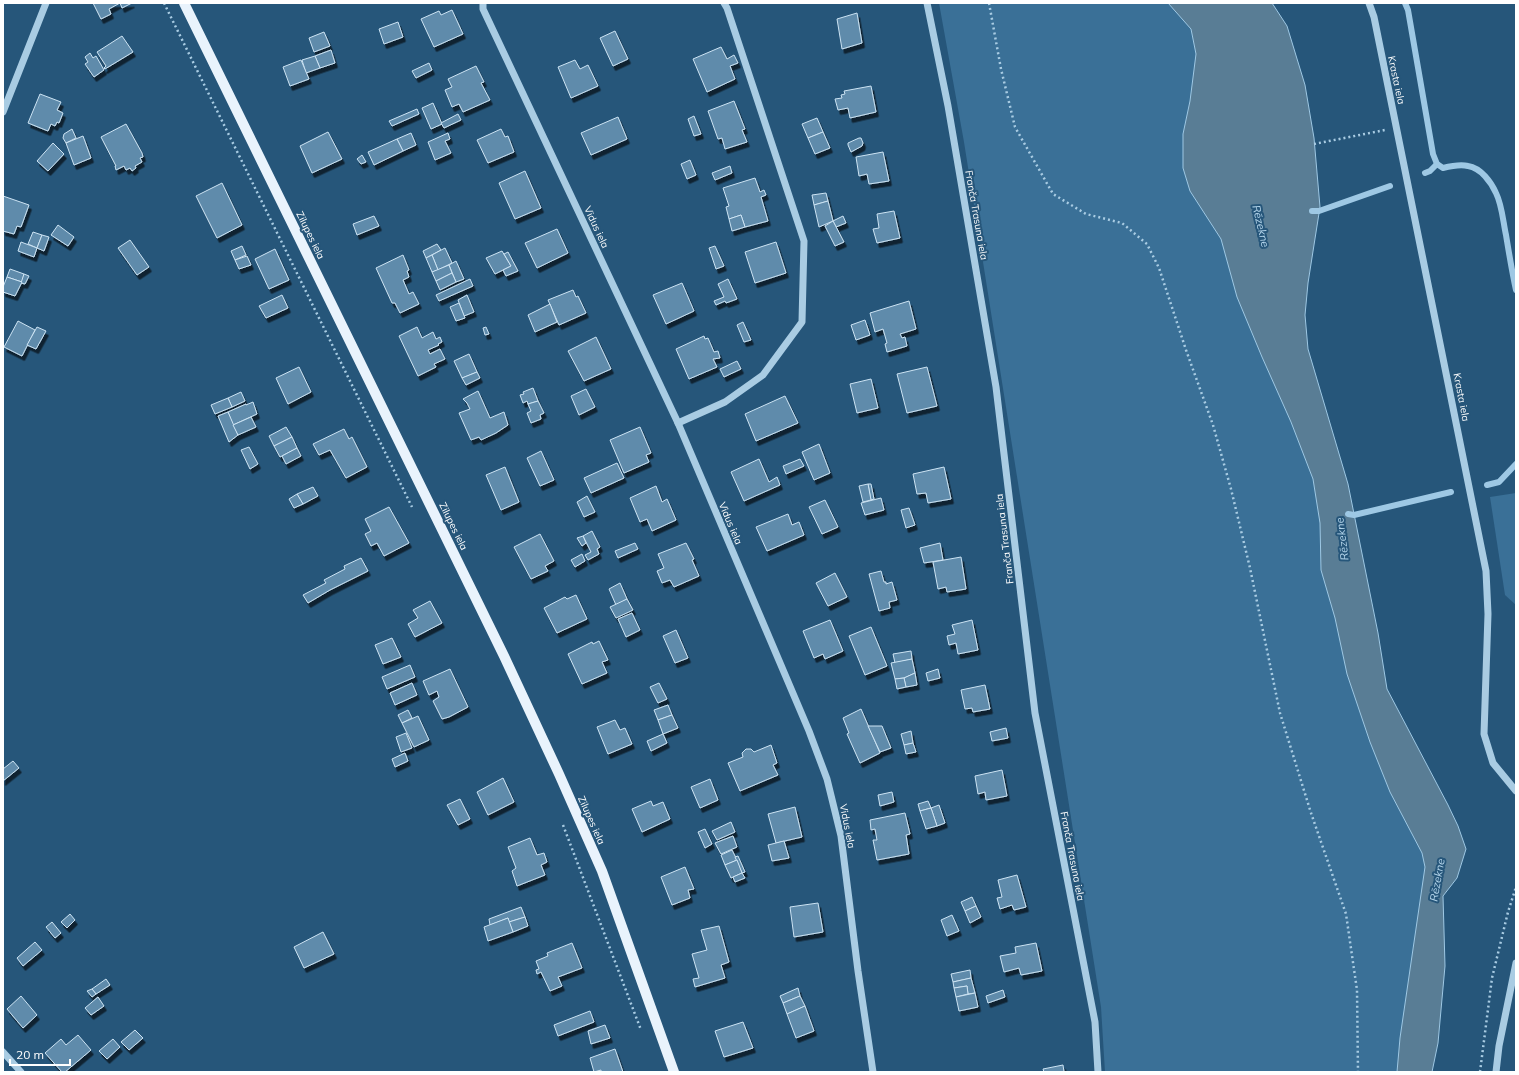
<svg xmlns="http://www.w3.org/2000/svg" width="1519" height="1075" font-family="Mulish,sans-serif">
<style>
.green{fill:#3a7097}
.water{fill:#597d95;stroke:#9ec8e4}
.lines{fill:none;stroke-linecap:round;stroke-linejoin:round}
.stream{stroke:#9ec8e4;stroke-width:6}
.building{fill:#5f8bab;stroke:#cce3f3;filter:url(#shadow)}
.path{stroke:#a9cce3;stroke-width:2.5;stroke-dasharray:2 3;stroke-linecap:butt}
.minor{stroke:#a9cce3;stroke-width:7}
.major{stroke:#e9f3fc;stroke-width:10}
.labels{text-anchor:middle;stroke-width:4;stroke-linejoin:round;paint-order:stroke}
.street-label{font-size:10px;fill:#fff;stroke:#26567a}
.water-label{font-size:11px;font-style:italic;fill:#b4d5eb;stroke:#26567a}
</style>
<defs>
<filter id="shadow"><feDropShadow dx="2.5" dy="4.5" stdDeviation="0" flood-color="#0009"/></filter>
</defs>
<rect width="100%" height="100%" fill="#26567a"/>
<g class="green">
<path d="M 939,3 L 1216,3 L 1355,627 L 1442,855 L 1423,1072 L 1105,1072 L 1101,1007 L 964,142 Z"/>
<path d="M 1516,493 L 1516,605 L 1505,595 L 1490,497 Z"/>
</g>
<path class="water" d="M 1168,3 L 1272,3 L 1287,26 L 1305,85 L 1314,138 L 1320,207 L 1308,283 L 1305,315 L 1308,349 L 1348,484 L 1378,633 L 1387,689 L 1448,805 L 1458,826 L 1466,849 L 1457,878 L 1443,896 L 1445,966 L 1438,1043 L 1432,1072 L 1397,1072 L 1400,1038 L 1425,867 L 1422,853 L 1390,792 L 1370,742 L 1347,674 L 1335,618 L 1321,570 L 1320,523 L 1313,479 L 1291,422 L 1262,357 L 1237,297 L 1221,239 L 1190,191 L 1183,168 L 1183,134 L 1190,101 L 1196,54 L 1191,29 Z"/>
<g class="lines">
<g class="stream">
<path d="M 1405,3 L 1408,10 L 1433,154 L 1437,164 L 1443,168 C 1451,166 1460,164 1468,166 C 1481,168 1491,182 1496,193 C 1502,205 1503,221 1506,235 C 1509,253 1512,272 1516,290"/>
<path d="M 1425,173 L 1430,171 L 1437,164"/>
<path d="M 1312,211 L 1319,211 L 1390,186"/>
<path d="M 1487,485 L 1499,482 L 1516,464"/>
<path d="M 1348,514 L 1354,515 L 1451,492"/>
</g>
</g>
<g class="building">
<path d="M 93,3 L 120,3 L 109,9 L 111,14 L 101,19 Z"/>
<path d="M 120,3 L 132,3 L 122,8 Z"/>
<path d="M 452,10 L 463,34 L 434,47 L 421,19 L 439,11 L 441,15 Z"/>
<path d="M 857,13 L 862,43 L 842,49 L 837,19 Z"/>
<path d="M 398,22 L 403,37 L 384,44 L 379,29 Z"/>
<path d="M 615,31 L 628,59 L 613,66 L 600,38 Z"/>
<path d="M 324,32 L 330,46 L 314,52 L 309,38 Z"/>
<path d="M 122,36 L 133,52 L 105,69 L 104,68 L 106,66 L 97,52 Z"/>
<path d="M 721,47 L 727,59 L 734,55 L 738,63 L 730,66 L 735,79 L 707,92 L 693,59 Z"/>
<path d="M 331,50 L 335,63 L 320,68 L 315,56 Z"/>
<path d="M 90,53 L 93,58 L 96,56 L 104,70 L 94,77 L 85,64 L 88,62 L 85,57 Z"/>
<path d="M 315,56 L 320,68 L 306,73 L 302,60 Z"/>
<path d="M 301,60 L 309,79 L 290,86 L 283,67 Z"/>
<path d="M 575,60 L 580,69 L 588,65 L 598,86 L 571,98 L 558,67 Z"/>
<path d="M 429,63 L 432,70 L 416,78 L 412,71 Z"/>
<path d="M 476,66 L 484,82 L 481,83 L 490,100 L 463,112 L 459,104 L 452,107 L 445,90 L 452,87 L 448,79 Z"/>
<path d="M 871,86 L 876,112 L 850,118 L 848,108 L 838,110 L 835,99 L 842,98 L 841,95 L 845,94 L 844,91 Z"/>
<path d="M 40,94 L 61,102 L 57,110 L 63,113 L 59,123 L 57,122 L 55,126 L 51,124 L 48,131 L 28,123 Z"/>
<path d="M 734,101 L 745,129 L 742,130 L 747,142 L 725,149 L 722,138 L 718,139 L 708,111 Z"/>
<path d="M 433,103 L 442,124 L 431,129 L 422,108 Z"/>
<path d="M 417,109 L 419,114 L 392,126 L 389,121 Z"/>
<path d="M 458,114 L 461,120 L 444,128 L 441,123 Z"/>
<path d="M 694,116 L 701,134 L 694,136 L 688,119 Z"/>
<path d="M 618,117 L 627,139 L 591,155 L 581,133 Z"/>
<path d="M 817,118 L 823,132 L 808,138 L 802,124 Z"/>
<path d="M 126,124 L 142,153 L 143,157 L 140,158 L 142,162 L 135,166 L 136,168 L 132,171 L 130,168 L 126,170 L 124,166 L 116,170 L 115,166 L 116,166 L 101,137 Z"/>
<path d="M 72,129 L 76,138 L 66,143 L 63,138 L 64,134 Z"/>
<path d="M 501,129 L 505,137 L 508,136 L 514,152 L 488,163 L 477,140 Z"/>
<path d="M 328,132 L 342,159 L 312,173 L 300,146 Z"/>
<path d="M 823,132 L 830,148 L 815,154 L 808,138 Z"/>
<path d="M 411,133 L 416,145 L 403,151 L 397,139 Z"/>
<path d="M 448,133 L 450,139 L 445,141 L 451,153 L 435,160 L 428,142 Z"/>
<path d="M 83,136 L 91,158 L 74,165 L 66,143 Z"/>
<path d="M 859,138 L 861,138 L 863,143 L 862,146 L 851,152 L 848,145 L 848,143 Z"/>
<path d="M 397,139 L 403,151 L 374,165 L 368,152 Z"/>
<path d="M 53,143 L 64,154 L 48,171 L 37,161 Z"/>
<path d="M 883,152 L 889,181 L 869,184 L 867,174 L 859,176 L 856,157 Z"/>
<path d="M 362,155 L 366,162 L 361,164 L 357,159 Z"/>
<path d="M 690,160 L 696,175 L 687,179 L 681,164 Z"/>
<path d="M 730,166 L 732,173 L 715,180 L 712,173 Z"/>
<path d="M 525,171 L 541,208 L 515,219 L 499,183 Z"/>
<path d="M 755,178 L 760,192 L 764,190 L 766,195 L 761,197 L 768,221 L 745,227 L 741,215 L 729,219 L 726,207 L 729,206 L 723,188 Z"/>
<path d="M 222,183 L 242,225 L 217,238 L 196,196 Z"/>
<path d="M 826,193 L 828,201 L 814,205 L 812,195 Z"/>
<path d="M 3,196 L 29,205 L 21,227 L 17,226 L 14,234 L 3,231 Z"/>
<path d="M 828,201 L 833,221 L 819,227 L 814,205 Z"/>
<path d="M 894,211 L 900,238 L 877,243 L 873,229 L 879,228 L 877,214 Z"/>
<path d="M 741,215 L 745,227 L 732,231 L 729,219 Z"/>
<path d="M 374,216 L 379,226 L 357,235 L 353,224 Z"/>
<path d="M 843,216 L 846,223 L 836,227 L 833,221 Z"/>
<path d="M 833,221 L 844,242 L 835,246 L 825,226 Z"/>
<path d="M 58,225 L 74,237 L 68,246 L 51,235 Z"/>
<path d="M 557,229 L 568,253 L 537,268 L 525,243 Z"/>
<path d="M 33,232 L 42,235 L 37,248 L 28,244 Z"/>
<path d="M 42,235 L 49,237 L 44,251 L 37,248 Z"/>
<path d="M 130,240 L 149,267 L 137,275 L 118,248 Z"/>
<path d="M 21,242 L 37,248 L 34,257 L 18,251 Z"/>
<path d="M 776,242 L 786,273 L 755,283 L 745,252 Z"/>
<path d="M 437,244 L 441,250 L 426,258 L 423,251 Z"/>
<path d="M 242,246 L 246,255 L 235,260 L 231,251 Z"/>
<path d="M 715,246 L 724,266 L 716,269 L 709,248 Z"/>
<path d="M 445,248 L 452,263 L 438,270 L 432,255 Z"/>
<path d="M 275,249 L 289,280 L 269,289 L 255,259 Z"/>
<path d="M 502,251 L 511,266 L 495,274 L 486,258 Z"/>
<path d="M 508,252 L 518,271 L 506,276 L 503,270 L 511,266 L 504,254 Z"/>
<path d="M 403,255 L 409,270 L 407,271 L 409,277 L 403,280 L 409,294 L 413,292 L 419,304 L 400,313 L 395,303 L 392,303 L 376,268 Z"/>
<path d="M 432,255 L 438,270 L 432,272 L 426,258 Z"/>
<path d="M 247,256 L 251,265 L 239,269 L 235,260 Z"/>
<path d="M 456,261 L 464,279 L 456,282 L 449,265 Z"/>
<path d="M 449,265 L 452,273 L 436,281 L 432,272 Z"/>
<path d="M 10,269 L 24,274 L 22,282 L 7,277 Z"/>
<path d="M 452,273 L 456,282 L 440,290 L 436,281 Z"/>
<path d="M 24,274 L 29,276 L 25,284 L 21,283 Z"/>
<path d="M 7,277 L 22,282 L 15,296 L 3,292 L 3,287 Z"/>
<path d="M 470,279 L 473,286 L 439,301 L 436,295 Z"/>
<path d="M 728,279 L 737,299 L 726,303 L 725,301 L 716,305 L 714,301 L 724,297 L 718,284 Z"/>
<path d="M 682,283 L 694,311 L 666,324 L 653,295 Z"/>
<path d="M 573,290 L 576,297 L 578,296 L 586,313 L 559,325 L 548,300 Z"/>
<path d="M 282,295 L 288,308 L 266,318 L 259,306 Z"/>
<path d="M 467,295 L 474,312 L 464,316 L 458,300 Z"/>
<path d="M 909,301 L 916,329 L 900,334 L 902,338 L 905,337 L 907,346 L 887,352 L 885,344 L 887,343 L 883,329 L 875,332 L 870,313 Z"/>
<path d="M 459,303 L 465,318 L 456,321 L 450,307 Z"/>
<path d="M 550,304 L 557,322 L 535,332 L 528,315 Z"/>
<path d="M 865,320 L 870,335 L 856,340 L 851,325 Z"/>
<path d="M 18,321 L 35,330 L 22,356 L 4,347 Z"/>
<path d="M 743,322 L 751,340 L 744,342 L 737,325 Z"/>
<path d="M 37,327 L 46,331 L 36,349 L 27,345 Z"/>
<path d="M 417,327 L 422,338 L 433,332 L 436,339 L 440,337 L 442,342 L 438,344 L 439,345 L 428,350 L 430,354 L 440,349 L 445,359 L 434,364 L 436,367 L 418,376 L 399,336 Z"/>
<path d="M 486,327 L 489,334 L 485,335 L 483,328 Z"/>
<path d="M 704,336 L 705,339 L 708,338 L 714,352 L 718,351 L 720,358 L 713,359 L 717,367 L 689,379 L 676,349 Z"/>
<path d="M 596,337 L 611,369 L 584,381 L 568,351 Z"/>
<path d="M 469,354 L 477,372 L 462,378 L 454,361 Z"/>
<path d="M 737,361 L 741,369 L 724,377 L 720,369 Z"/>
<path d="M 299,367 L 311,392 L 288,404 L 276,378 Z"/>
<path d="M 927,367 L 937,406 L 907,413 L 897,374 Z"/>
<path d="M 477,372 L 480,378 L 466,385 L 462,378 Z"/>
<path d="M 871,379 L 878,408 L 857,413 L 850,384 Z"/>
<path d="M 533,388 L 538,401 L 528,404 L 527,401 L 523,403 L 520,395 L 524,394 L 523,392 Z"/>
<path d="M 586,389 L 595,407 L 579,415 L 571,396 Z"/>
<path d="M 478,391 L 490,418 L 504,412 L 508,425 L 496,433 L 481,440 L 479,437 L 471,440 L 459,413 L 470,409 L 467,403 L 463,399 Z"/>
<path d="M 241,392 L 245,401 L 232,407 L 228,398 Z"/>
<path d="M 785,396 L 798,423 L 756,441 L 745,414 Z"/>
<path d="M 228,398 L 232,407 L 215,414 L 211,405 Z"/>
<path d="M 538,401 L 544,413 L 540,415 L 541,419 L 531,423 L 527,413 L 531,411 L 528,404 Z"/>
<path d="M 253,402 L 257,414 L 233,425 L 228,412 L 246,404 L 246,405 Z"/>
<path d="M 228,412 L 238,435 L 229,442 L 218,416 Z"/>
<path d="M 251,417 L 256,427 L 238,435 L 233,425 Z"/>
<path d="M 286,427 L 292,437 L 274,446 L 269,436 Z"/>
<path d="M 640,427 L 651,453 L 646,455 L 649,462 L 624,473 L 610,440 Z"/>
<path d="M 344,429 L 349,439 L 352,437 L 367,467 L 346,478 L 330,450 L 319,455 L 313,444 Z"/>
<path d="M 292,437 L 297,448 L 280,457 L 274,446 Z"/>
<path d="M 819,444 L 830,473 L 814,480 L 802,452 Z"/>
<path d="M 249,447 L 258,464 L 250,469 L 241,450 Z"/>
<path d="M 297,448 L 301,456 L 286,464 L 282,456 Z"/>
<path d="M 541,451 L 554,480 L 540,486 L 527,458 Z"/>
<path d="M 759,459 L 769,482 L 777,477 L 780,485 L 744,501 L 731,472 Z"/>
<path d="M 800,459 L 804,466 L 786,474 L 783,466 Z"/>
<path d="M 617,463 L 624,478 L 591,493 L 584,478 Z"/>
<path d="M 505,467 L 519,502 L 501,510 L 486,475 Z"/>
<path d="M 944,467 L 951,499 L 928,503 L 926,493 L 917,494 L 913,474 Z"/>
<path d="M 868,484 L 871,484 L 874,499 L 871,500 Z"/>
<path d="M 868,484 L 871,500 L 863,502 L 859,486 Z"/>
<path d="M 656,486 L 662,502 L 667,499 L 676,520 L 652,531 L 647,519 L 640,522 L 630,498 Z"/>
<path d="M 313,487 L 318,496 L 303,504 L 297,494 Z"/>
<path d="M 297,494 L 303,504 L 294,508 L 289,499 Z"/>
<path d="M 587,496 L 595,512 L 584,517 L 577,502 Z"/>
<path d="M 881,498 L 884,510 L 865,515 L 861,503 Z"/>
<path d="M 825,500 L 838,527 L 822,534 L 809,507 Z"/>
<path d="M 389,507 L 409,543 L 384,556 L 377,543 L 371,546 L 365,534 L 371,531 L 365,519 Z"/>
<path d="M 909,508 L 915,525 L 906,528 L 901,510 Z"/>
<path d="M 788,514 L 792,525 L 799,522 L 804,535 L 767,551 L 756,527 Z"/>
<path d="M 592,531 L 600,547 L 597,549 L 599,554 L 588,560 L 585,555 L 591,552 L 583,536 Z"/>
<path d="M 540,534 L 554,561 L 545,566 L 548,571 L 531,579 L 514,547 Z"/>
<path d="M 583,536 L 586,543 L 582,546 L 577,538 Z"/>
<path d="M 635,543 L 638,549 L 618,558 L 615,551 Z"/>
<path d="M 686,543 L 694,559 L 692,560 L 699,576 L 674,587 L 670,580 L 662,583 L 657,571 L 664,568 L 658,554 Z"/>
<path d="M 940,543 L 943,560 L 924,563 L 920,548 Z"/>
<path d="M 582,554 L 585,561 L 575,567 L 571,560 Z"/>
<path d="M 961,557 L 966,589 L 947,592 L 946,587 L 938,589 L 933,562 Z"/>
<path d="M 361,558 L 368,571 L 330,590 L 308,603 L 303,595 L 326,583 L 324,580 L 345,569 L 344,566 Z"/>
<path d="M 881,571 L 884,582 L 886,582 L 886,584 L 892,582 L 897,600 L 889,602 L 890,608 L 879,611 L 869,574 Z"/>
<path d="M 835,573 L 847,597 L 828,606 L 816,583 Z"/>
<path d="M 620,583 L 627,599 L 616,605 L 609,589 Z"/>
<path d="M 576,595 L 587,619 L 557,633 L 544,608 L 565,597 L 567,599 Z"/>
<path d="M 627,599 L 633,610 L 616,618 L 610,607 Z"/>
<path d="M 430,601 L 442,623 L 415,637 L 408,624 L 418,618 L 413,610 Z"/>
<path d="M 632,613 L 640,630 L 626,637 L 618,619 Z"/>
<path d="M 830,620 L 843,651 L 825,659 L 823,654 L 814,658 L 803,631 Z"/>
<path d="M 972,620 L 978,650 L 958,654 L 956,643 L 949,645 L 947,636 L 955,634 L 952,625 Z"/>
<path d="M 871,627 L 887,666 L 865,675 L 849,636 Z"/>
<path d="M 676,630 L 688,658 L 675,663 L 663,636 Z"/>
<path d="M 392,638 L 401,657 L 383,664 L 375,645 Z"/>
<path d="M 599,641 L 608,660 L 602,662 L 607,673 L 582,684 L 568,654 L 592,642 L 593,644 Z"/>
<path d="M 911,651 L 912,659 L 895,663 L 893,654 Z"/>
<path d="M 912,659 L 915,673 L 904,678 L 895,679 L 891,663 Z"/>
<path d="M 410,665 L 415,677 L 387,689 L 382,677 Z"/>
<path d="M 450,669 L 468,707 L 449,717 L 442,719 L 433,701 L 439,697 L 437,691 L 429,695 L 423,681 Z"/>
<path d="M 938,669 L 940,678 L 928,681 L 926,673 Z"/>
<path d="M 915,673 L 917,685 L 906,687 L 904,678 Z"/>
<path d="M 904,678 L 906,687 L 897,689 L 895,679 Z"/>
<path d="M 412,683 L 417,695 L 395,705 L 390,693 Z"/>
<path d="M 659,683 L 667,699 L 658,703 L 650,687 Z"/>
<path d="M 985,685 L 990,709 L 973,712 L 972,708 L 965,709 L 961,690 Z"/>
<path d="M 668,705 L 672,715 L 658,720 L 654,710 Z"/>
<path d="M 861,709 L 880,753 L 860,763 L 847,734 L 849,733 L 843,718 Z"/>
<path d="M 408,710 L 412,718 L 402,723 L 398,715 Z"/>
<path d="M 672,715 L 678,728 L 663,734 L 658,720 Z"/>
<path d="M 418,716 L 429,740 L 414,747 L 402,723 Z"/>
<path d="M 615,720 L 620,730 L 625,728 L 632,744 L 608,754 L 597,727 Z"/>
<path d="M 868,726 L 882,726 L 891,748 L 880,752 Z"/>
<path d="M 1006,728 L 1008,738 L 992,741 L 990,732 Z"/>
<path d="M 911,731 L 913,743 L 904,745 L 901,734 Z"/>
<path d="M 406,733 L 412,748 L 401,752 L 396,737 Z"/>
<path d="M 663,734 L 667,743 L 651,751 L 647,741 Z"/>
<path d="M 913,743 L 916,752 L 906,754 L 904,745 Z"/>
<path d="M 771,745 L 777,763 L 773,765 L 778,775 L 740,791 L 728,763 L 743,757 L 742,753 L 746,749 L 751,749 L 754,752 Z"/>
<path d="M 405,753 L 408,761 L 395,767 L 392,759 Z"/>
<path d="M 13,761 L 19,768 L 3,781 L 3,769 Z"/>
<path d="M 1002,770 L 1007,796 L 986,800 L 985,792 L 978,794 L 975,776 Z"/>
<path d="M 503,778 L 514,802 L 488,815 L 477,792 Z"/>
<path d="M 710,779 L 718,800 L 700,808 L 691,787 Z"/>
<path d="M 892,792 L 894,802 L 880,806 L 878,795 Z"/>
<path d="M 460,799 L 470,819 L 458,825 L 447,805 Z"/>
<path d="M 651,801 L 653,806 L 663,802 L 670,819 L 642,832 L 632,809 Z"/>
<path d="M 928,801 L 931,808 L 920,811 L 918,804 Z"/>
<path d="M 939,805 L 945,823 L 937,826 L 931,808 Z"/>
<path d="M 795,807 L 802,837 L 776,843 L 768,814 Z"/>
<path d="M 931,808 L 937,826 L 926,829 L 920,811 Z"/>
<path d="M 905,813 L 910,834 L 906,835 L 909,854 L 877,860 L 873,840 L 877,840 L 875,829 L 871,830 L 870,820 Z"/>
<path d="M 731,822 L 735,832 L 717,840 L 712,831 Z"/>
<path d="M 705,829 L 712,844 L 705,848 L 698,832 Z"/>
<path d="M 733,836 L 737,847 L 721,854 L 715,843 Z"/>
<path d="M 530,838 L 537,855 L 544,853 L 547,862 L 541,865 L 545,875 L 517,886 L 512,871 L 516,868 L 508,847 Z"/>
<path d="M 784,841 L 789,858 L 772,861 L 768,845 Z"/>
<path d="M 732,850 L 737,860 L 725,865 L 721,855 Z"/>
<path d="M 738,856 L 745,872 L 742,873 L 735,857 Z"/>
<path d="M 737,860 L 742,873 L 731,878 L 725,865 Z"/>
<path d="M 685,867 L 694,889 L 688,890 L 690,898 L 672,905 L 661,877 Z"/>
<path d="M 742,873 L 745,878 L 735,882 L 733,877 Z"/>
<path d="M 1017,875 L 1026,907 L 1014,910 L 1012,905 L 1000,909 L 997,898 L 1002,897 L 998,880 Z"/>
<path d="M 972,897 L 976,906 L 965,911 L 961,902 Z"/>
<path d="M 818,903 L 823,932 L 794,937 L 790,907 Z"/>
<path d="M 976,906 L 981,917 L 970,923 L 965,911 Z"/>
<path d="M 521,907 L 525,917 L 509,922 L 508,918 L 490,925 L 489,919 Z"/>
<path d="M 70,914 L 75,920 L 67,928 L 61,922 Z"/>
<path d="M 952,915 L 959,931 L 947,936 L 941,920 Z"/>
<path d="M 525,917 L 528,926 L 513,932 L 509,922 Z"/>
<path d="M 508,918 L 513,932 L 488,941 L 484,927 Z"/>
<path d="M 52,922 L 61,933 L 55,938 L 46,927 Z"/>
<path d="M 719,926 L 729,962 L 721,965 L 725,978 L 695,987 L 693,979 L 699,978 L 692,954 L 707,950 L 701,930 Z"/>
<path d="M 323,932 L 334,954 L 304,968 L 294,947 Z"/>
<path d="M 35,942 L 42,950 L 23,966 L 17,958 Z"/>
<path d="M 572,943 L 582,968 L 558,977 L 562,986 L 550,991 L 541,972 L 537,974 L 536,970 L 539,969 L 536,961 L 548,956 L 547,953 Z"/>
<path d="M 1036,943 L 1042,971 L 1021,975 L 1019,968 L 1004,972 L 1000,956 L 1016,953 L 1015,947 Z"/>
<path d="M 970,970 L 971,978 L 953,982 L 951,974 Z"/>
<path d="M 971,978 L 975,993 L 968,994 L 967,986 L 954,988 L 953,982 Z"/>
<path d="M 106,979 L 110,985 L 96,994 L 92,989 Z"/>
<path d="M 967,986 L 968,994 L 956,997 L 954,988 Z"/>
<path d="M 798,988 L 800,996 L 783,1003 L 780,996 Z"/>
<path d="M 92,989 L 96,994 L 92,997 L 87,991 Z"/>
<path d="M 1003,990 L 1005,997 L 988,1003 L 986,996 Z"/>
<path d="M 975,993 L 978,1007 L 959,1011 L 956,997 Z"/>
<path d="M 21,996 L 37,1015 L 23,1028 L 7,1009 Z"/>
<path d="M 800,996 L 805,1006 L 787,1014 L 783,1003 Z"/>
<path d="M 98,997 L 104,1006 L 91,1015 L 85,1008 Z"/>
<path d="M 805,1006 L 814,1031 L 796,1038 L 787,1014 Z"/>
<path d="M 590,1011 L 594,1022 L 558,1036 L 554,1025 Z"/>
<path d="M 743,1022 L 753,1048 L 724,1057 L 715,1031 Z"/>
<path d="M 605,1025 L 610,1038 L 591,1044 L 588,1031 Z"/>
<path d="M 135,1030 L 143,1038 L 129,1050 L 121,1042 Z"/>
<path d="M 78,1035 L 91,1050 L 65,1072 L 62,1072 L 45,1053 L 61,1039 L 66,1045 Z"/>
<path d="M 113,1039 L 120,1047 L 107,1059 L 99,1051 Z"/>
<path d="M 615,1049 L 623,1072 L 601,1072 L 601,1070 L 594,1072 L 590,1058 Z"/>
<path d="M 1063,1065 L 1064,1072 L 1044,1072 L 1043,1069 Z"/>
</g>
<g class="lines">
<g class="path">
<path d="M 164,3 L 412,507"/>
<path d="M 989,3 L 1001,69 L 1015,127 L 1053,194 L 1086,214 L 1122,223 L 1147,244 L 1159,268 L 1186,350 L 1213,425 L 1231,489 L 1250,568 L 1280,713 L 1311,813 L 1346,914 L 1357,990 L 1358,1072"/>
<path d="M 1314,144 L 1385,130"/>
<path d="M 563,825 L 641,1030"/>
<path d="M 1480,1072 L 1492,978 L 1508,912 L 1516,887"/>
</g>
<g class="minor">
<path d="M 483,3 L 483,9 L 678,423 L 809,731 L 827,779 L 841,836 L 858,971 L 873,1072"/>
<path d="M 927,3 L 948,106 L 996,387 L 1035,713 L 1095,1022 L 1098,1072"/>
<path d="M 1369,3 L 1374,17 L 1486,571 L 1488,614 L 1484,734 L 1493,763 L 1516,791"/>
<path d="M 3,112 L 46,3"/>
<path d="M 678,423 L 725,402 L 763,375 L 802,322 L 804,241 L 727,8 L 724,3"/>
<path d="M 3,1052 L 21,1072"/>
<path d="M 1496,1072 L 1499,1046 L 1516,963"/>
</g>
<path class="major" d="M 184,3 L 504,656 L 559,774 L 602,871 L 674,1072"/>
</g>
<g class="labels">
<g class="street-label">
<text transform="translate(1397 80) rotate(78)" y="4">Krasta iela</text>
<text transform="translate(977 215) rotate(80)" y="4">Franča Trasuna iela</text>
<text transform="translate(597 227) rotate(65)" y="4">Vidus iela</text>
<text transform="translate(311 235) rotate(64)" y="4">Zilupes iela</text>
<text transform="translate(1462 397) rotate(79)" y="4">Krasta iela</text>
<text transform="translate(731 523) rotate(67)" y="4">Vidus iela</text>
<text transform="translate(454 526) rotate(64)" y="4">Zilupes iela</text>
<text transform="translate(1004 539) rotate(-97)" y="4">Franča Trasuna iela</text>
<text transform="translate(592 820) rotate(66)" y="4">Zilupes iela</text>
<text transform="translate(848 826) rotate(79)" y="4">Vidus iela</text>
<text transform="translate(1073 856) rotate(79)" y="4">Franča Trasuna iela</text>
</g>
<g class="water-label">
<text transform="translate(1261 226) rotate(77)" y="4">Rēzekne</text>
<text transform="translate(1342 539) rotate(-97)" y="4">Rēzekne</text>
<text transform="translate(1437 880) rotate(-80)" y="4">Rēzekne</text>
</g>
</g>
<rect width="1519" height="1075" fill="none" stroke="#ffffff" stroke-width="8"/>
<path d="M10 1059v6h60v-6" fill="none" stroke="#ffffff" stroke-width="2"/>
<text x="16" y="1059" font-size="12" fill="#ffffff" stroke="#26567a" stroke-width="3" paint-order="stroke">20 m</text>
</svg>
